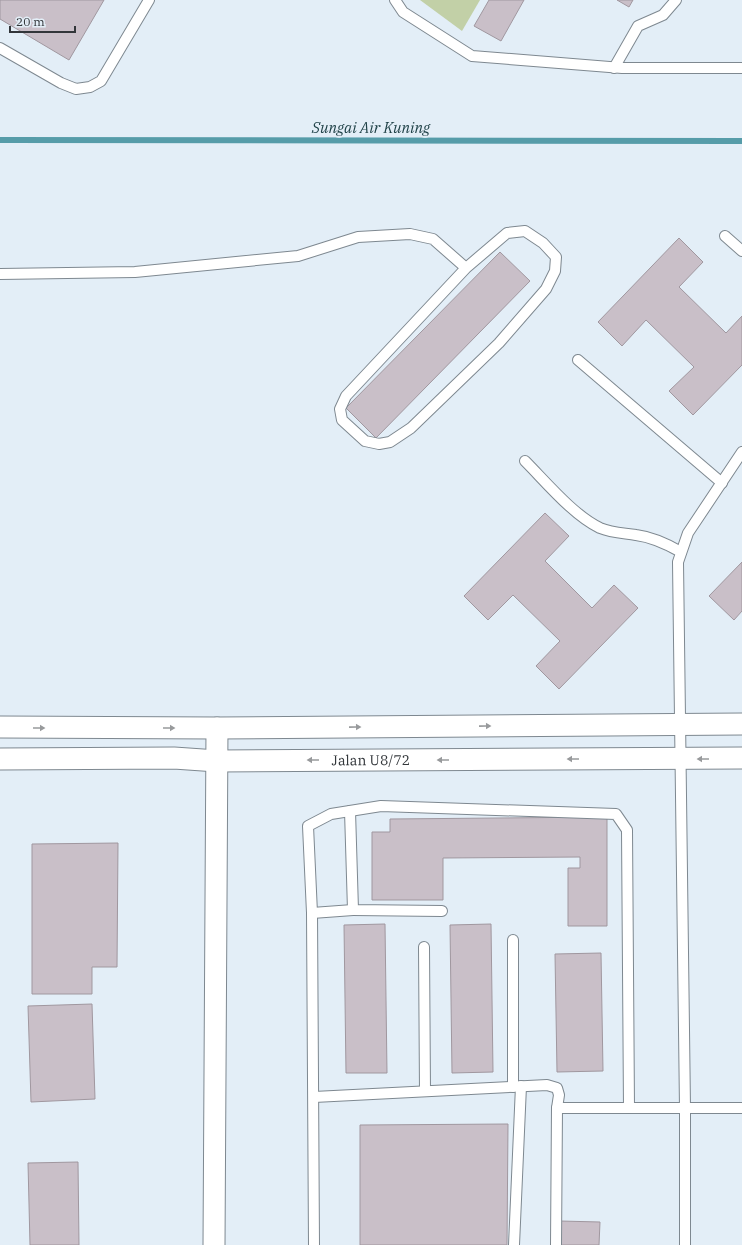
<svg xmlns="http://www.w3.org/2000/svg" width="742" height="1245" font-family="'IBM Plex Serif',serif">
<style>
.green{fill:#c2d0a7}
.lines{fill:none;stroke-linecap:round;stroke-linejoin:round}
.stream{stroke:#569ca9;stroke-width:6}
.building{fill:#c9bfc8;stroke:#a0979f}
.lane-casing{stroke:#7e8890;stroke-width:12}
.street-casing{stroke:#7e8890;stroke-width:23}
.lane{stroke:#fff;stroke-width:10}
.street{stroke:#fff;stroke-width:21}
.oneway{fill:#989a9c}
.labels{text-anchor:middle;stroke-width:3.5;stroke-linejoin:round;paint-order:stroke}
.street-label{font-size:14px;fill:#32363a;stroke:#e3eef7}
.water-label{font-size:15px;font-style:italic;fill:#1d3f45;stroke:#e3eef7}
</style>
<rect width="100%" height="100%" fill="#e3eef7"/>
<path class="green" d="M 420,0 L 480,0 L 462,31 Z"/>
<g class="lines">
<path class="stream" d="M 0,140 L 742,141"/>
</g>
<g class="building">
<path d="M 0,0 L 104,0 L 69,60 L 0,19 Z"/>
<path d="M 489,0 L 524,0 L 501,41 L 474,26 Z"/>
<path d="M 617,0 L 633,0 L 629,7 Z"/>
<path d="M 679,238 L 703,262 L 679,287 L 726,333 L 742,316 L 742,365 L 693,415 L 669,391 L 694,367 L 646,320 L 622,346 L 598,322 Z"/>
<path d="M 500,252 L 530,281 L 376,438 L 346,408 Z"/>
<path d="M 545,513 L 569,536 L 545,561 L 592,608 L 614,585 L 638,608 L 559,689 L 536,666 L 560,641 L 513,595 L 488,620 L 464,596 Z"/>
<path d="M 742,562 L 742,611 L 734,620 L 709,596 Z"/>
<path d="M 607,817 L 607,926 L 568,926 L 568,868 L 580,868 L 580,857 L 443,858 L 443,900 L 372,900 L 372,832 L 390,832 L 390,819 Z"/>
<path d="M 118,843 L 117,967 L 92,967 L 92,994 L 32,994 L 32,844 Z"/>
<path d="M 385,924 L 387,1073 L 346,1073 L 344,925 Z"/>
<path d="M 491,924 L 493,1072 L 452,1073 L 450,925 Z"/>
<path d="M 601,953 L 603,1071 L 557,1072 L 555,954 Z"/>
<path d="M 92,1004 L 95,1099 L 31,1102 L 28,1006 Z"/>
<path d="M 508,1124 L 507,1245 L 360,1245 L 360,1125 Z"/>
<path d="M 78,1162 L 79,1245 L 30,1245 L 28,1163 Z"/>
<path d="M 560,1221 L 600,1222 L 599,1245 L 559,1245 Z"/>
</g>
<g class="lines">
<g class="lane-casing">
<g id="lane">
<path d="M 395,0 L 403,12 L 472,56 L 622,68 L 742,68"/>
<path d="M 0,48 L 61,83 L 76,89 L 90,87 L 101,81 L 149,0"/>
<path d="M 614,68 L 638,26 L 663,15 L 676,0"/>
<path d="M 725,236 L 742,251"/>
<path d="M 0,274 L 135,272 L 298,256 L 358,237 L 410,234 L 433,239 L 466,268 L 507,233 L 525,231 L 543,243 L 556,257 L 555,271 L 546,289 L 499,343 L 411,428 L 390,442 L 379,444 L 365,441 L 342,420 L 340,409 L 346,396 L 466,268"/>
<path d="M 578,360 L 722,483"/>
<path d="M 525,461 C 546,482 573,515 600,528 C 612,533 624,533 636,535 C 652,537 667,544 681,552"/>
<path d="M 350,811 L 353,910 L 442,911"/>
<path d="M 312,913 L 353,910"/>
<path d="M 513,940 L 513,1087"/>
<path d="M 424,947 L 425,1091"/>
<path d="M 314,1097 L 547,1085 L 557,1088 L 559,1095 L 557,1108 L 556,1245"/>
<path d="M 557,1108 L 742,1108"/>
<path d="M 314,1245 L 312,913 L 308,826 L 331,814 L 381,806 L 616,814 L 627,830 L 629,1108"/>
<path d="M 514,1245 L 521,1086"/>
<path d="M 685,1245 L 685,1108 L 678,562 L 688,533 L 742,452"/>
</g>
</g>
<g class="street-casing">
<g id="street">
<path d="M 0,727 L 217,728 L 742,724"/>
<path id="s1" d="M 0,759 L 174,758 L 217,761 L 742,758"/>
<path d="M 214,1245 L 217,728"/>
</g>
</g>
<use href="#lane" class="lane"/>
<use href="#street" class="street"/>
</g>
<defs><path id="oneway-solid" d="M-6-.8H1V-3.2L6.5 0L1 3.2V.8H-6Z"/></defs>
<g class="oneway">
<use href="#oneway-solid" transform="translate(485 726) rotate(-1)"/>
<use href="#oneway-solid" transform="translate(355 727) rotate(-1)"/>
<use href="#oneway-solid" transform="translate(39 728)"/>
<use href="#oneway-solid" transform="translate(169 728)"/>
<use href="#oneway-solid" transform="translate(573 759) rotate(180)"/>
<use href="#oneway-solid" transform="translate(703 759) rotate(180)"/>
<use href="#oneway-solid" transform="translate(313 760) rotate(180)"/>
<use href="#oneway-solid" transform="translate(443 760) rotate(180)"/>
</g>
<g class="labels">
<g class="street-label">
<text dy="5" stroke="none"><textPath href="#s1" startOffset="371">Jalan U8/72</textPath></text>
</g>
<g class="water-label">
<text x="371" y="133">Sungai Air Kuning</text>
</g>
</g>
<path d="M10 26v6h65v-6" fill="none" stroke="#32363a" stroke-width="2"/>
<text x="16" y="26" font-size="12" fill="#32363a" stroke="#e3eef7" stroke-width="3" paint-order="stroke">20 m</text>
</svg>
